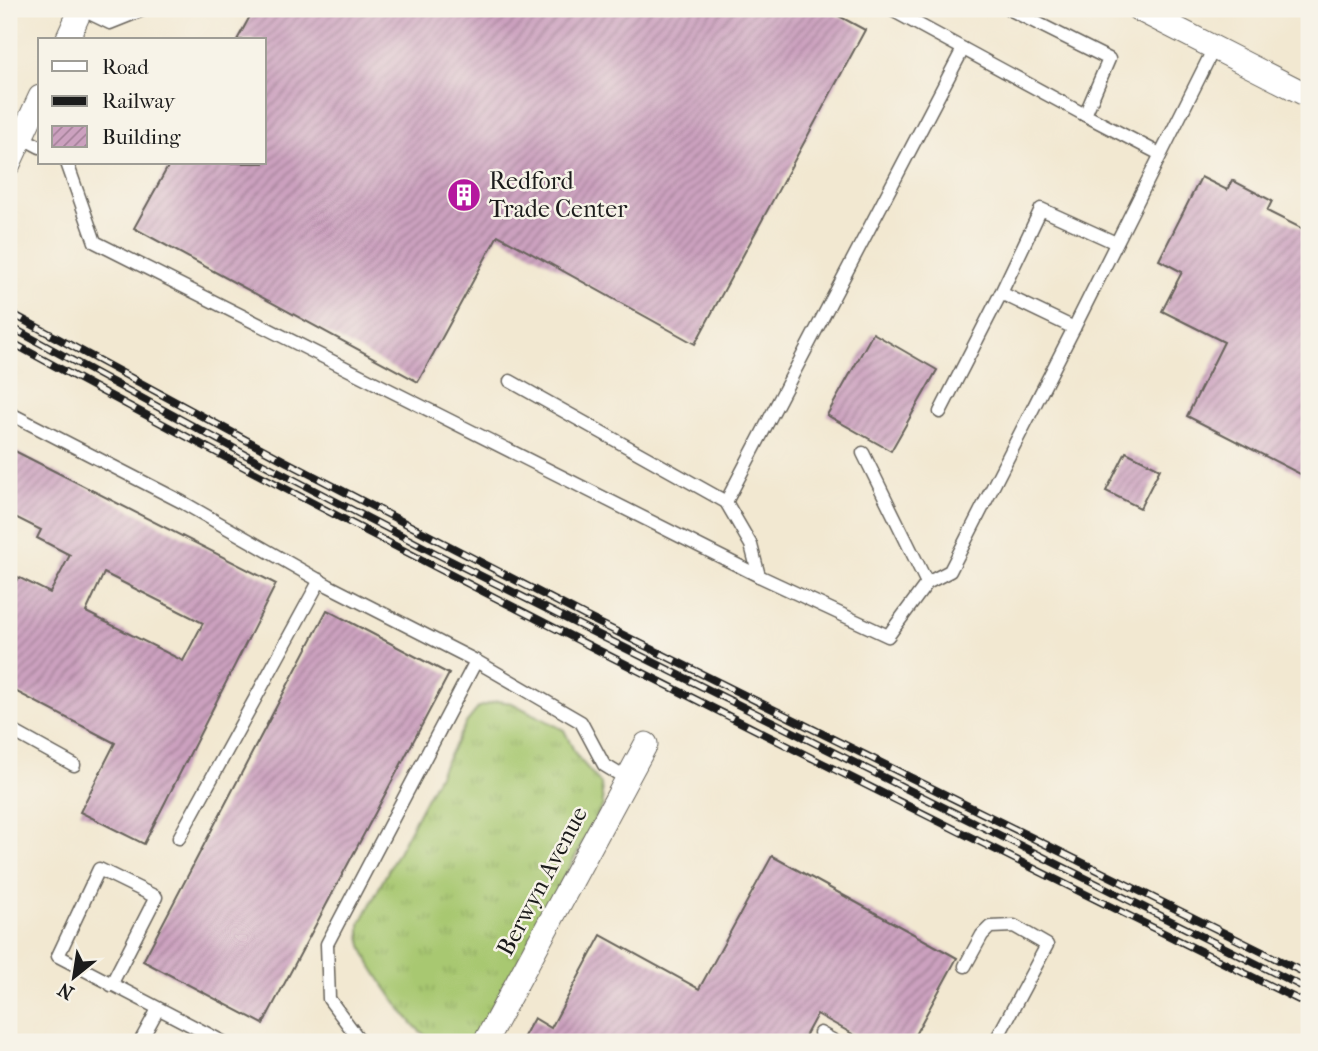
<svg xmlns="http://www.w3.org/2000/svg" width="1318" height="1051" font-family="'IM FELL French Canon',serif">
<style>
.grass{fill:url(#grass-tufts);stroke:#627246;stroke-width:2}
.building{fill:url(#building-hatch);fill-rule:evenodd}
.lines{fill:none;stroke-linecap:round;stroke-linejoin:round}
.service-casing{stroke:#67635b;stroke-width:15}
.minor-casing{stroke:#67635b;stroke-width:25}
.service{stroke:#fff;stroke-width:12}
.minor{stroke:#fff;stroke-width:23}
.rail-casing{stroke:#1c1c1c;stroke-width:8}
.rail{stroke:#f7f3e8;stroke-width:5;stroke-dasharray:16;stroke-linecap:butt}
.labels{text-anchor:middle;stroke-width:5;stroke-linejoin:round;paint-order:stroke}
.poi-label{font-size:24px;fill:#1c1c1c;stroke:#f7f3e8;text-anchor:start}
.street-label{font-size:24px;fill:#1c1c1c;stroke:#f7f3e8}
</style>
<defs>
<pattern id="grass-tufts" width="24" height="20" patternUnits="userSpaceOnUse" patternTransform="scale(1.75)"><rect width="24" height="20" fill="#a8c871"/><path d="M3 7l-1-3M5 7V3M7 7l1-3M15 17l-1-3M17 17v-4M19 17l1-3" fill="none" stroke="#90ab61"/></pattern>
<pattern id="building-hatch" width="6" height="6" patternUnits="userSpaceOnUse" patternTransform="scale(1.75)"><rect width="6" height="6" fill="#cca1bf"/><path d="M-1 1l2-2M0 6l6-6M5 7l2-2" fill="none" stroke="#a5829a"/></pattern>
</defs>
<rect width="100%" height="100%" fill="#f7f3e8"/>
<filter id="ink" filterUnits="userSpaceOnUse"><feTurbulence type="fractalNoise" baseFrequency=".0143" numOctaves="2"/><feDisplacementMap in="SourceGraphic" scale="14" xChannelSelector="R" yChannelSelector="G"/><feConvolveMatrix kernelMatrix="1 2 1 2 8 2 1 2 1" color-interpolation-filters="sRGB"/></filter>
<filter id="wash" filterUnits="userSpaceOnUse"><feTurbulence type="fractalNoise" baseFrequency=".00686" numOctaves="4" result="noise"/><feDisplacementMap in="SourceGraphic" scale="28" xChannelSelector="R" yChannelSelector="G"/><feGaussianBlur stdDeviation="1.57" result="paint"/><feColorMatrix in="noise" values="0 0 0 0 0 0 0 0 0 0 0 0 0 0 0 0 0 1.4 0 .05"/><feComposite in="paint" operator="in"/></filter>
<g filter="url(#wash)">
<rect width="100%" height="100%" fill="#f2e8d1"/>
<path class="grass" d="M 497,701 L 512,703 L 564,730 L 576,755 L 601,784 L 603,805 L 481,1032 C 465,1043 442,1045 424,1034 C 411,1027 370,967 364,951 C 360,942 360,934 360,924 L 466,723 L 479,707 Z"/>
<g id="blocks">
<g class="building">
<path d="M 254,9 L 826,9 L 865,30 L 695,344 L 498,235 L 418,382 L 134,228 L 170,163 L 264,163 L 264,40 L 237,40 Z"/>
<path d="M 1201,177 L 1227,190 L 1232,180 L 1272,201 L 1267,211 L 1309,232 L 1309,467 L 1304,476 L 1187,416 L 1224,342 L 1162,311 L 1182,272 L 1159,260 Z"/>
<path d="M 873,333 L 937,370 L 891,451 L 827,415 Z"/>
<path d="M 9,448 L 276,584 L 144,844 L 80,812 L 115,743 L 9,688 L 9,596 L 18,577 L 50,593 L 70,555 L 37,538 L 41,530 L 9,514 ZM 104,573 L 203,623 L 183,661 L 86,612 Z"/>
<path d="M 1126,452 L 1160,469 L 1140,508 L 1106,491 Z"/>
<path d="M 327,610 L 449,674 L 263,1024 L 143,961 Z"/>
<path d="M 772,856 L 957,958 L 911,1042 L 867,1042 L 817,1014 L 802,1042 L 521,1042 L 534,1018 L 551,1028 L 601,935 L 699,989 Z"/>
</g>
</g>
</g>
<g filter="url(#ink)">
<use href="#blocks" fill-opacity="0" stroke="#67635b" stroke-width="2"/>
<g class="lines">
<g class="service-casing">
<g id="service">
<path d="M 81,9 L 110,23 L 145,9"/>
<path d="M 890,9 L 1085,115"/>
<path d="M 1009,9 L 1109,59 L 1085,115 L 1160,154"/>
<path d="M 21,137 L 40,147"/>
<path d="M 67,163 L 95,242 L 759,576 L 888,636 L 927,583 L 950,571 L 1074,328 L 1214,48"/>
<path d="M 1001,293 L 1041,209 L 1116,243"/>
<path d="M 510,381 L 726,502 L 751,545 L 759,576"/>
<path d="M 940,412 L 1001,293 L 1074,328"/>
<path d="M 9,413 L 182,502 L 329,586 L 476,661"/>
<path d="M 863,453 L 927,583"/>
<path d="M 726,502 L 963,49"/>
<path d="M 9,729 L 74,765"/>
<path d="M 179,838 L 320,580"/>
<path d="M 965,966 L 982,935 L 990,927 L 1014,926 L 1047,945 L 995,1042"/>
<path d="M 111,985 L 156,897 L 99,869 L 58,956 L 223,1042"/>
<path d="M 820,1033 L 836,1042"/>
<path d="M 140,1042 L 158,1009"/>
<path d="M 361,1042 L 329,999 L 327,944 L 476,661 L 581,722 L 604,765 L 627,779"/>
</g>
</g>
<g class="minor-casing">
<g id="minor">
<path d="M 1138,9 L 1309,96"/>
<path d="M 67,40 L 81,9"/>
<path d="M 9,164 L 40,97"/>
<path d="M 485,1042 L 646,744"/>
</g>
</g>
<use href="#service" class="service"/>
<use href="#minor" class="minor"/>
<g class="rail-casing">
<g id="rail">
<path d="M 9,312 L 285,461 L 585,616 L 1309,975"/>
<path d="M 9,326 L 248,456 L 435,553 L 1309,990"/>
<path d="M 9,341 C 436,574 873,789 1309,1005"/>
</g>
</g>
<use href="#rail" class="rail"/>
</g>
</g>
<defs>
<g id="building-disc" transform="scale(1.75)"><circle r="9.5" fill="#b5179e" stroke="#f7f3e8"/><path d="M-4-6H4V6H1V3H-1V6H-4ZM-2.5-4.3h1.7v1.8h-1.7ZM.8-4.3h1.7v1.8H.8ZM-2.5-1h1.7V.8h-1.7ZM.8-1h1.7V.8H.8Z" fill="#fff"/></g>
</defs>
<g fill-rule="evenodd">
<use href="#building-disc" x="464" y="195"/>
</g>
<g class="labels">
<g class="poi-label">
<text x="489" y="189">Redford<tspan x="489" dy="28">Trade Center</tspan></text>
</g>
<g class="street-label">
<text transform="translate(542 881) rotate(-62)" y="8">Berwyn Avenue</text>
</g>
</g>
<rect width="1318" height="1051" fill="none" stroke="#f7f3e8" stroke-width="35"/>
<rect x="38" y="38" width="228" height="126" fill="#f7f3e8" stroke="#9f9d96" stroke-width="2"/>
<rect x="52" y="61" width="35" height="10" fill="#ffffff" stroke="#9f9d96" stroke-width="2"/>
<text x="102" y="74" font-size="21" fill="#1c1c1c">Road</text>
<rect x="52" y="96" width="35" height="10" fill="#1c1c1c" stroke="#9f9d96" stroke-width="2"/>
<text x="102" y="108" font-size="21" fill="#1c1c1c">Railway</text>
<rect x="52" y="126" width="35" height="21" fill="url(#building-hatch)" stroke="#9f9d96" stroke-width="2"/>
<text x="102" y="144" font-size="21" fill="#1c1c1c">Building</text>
<g transform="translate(74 977) rotate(210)" stroke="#f7f3e8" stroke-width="5" paint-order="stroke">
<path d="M0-5L12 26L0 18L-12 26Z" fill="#1c1c1c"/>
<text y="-10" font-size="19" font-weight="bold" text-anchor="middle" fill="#1c1c1c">N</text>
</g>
</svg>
